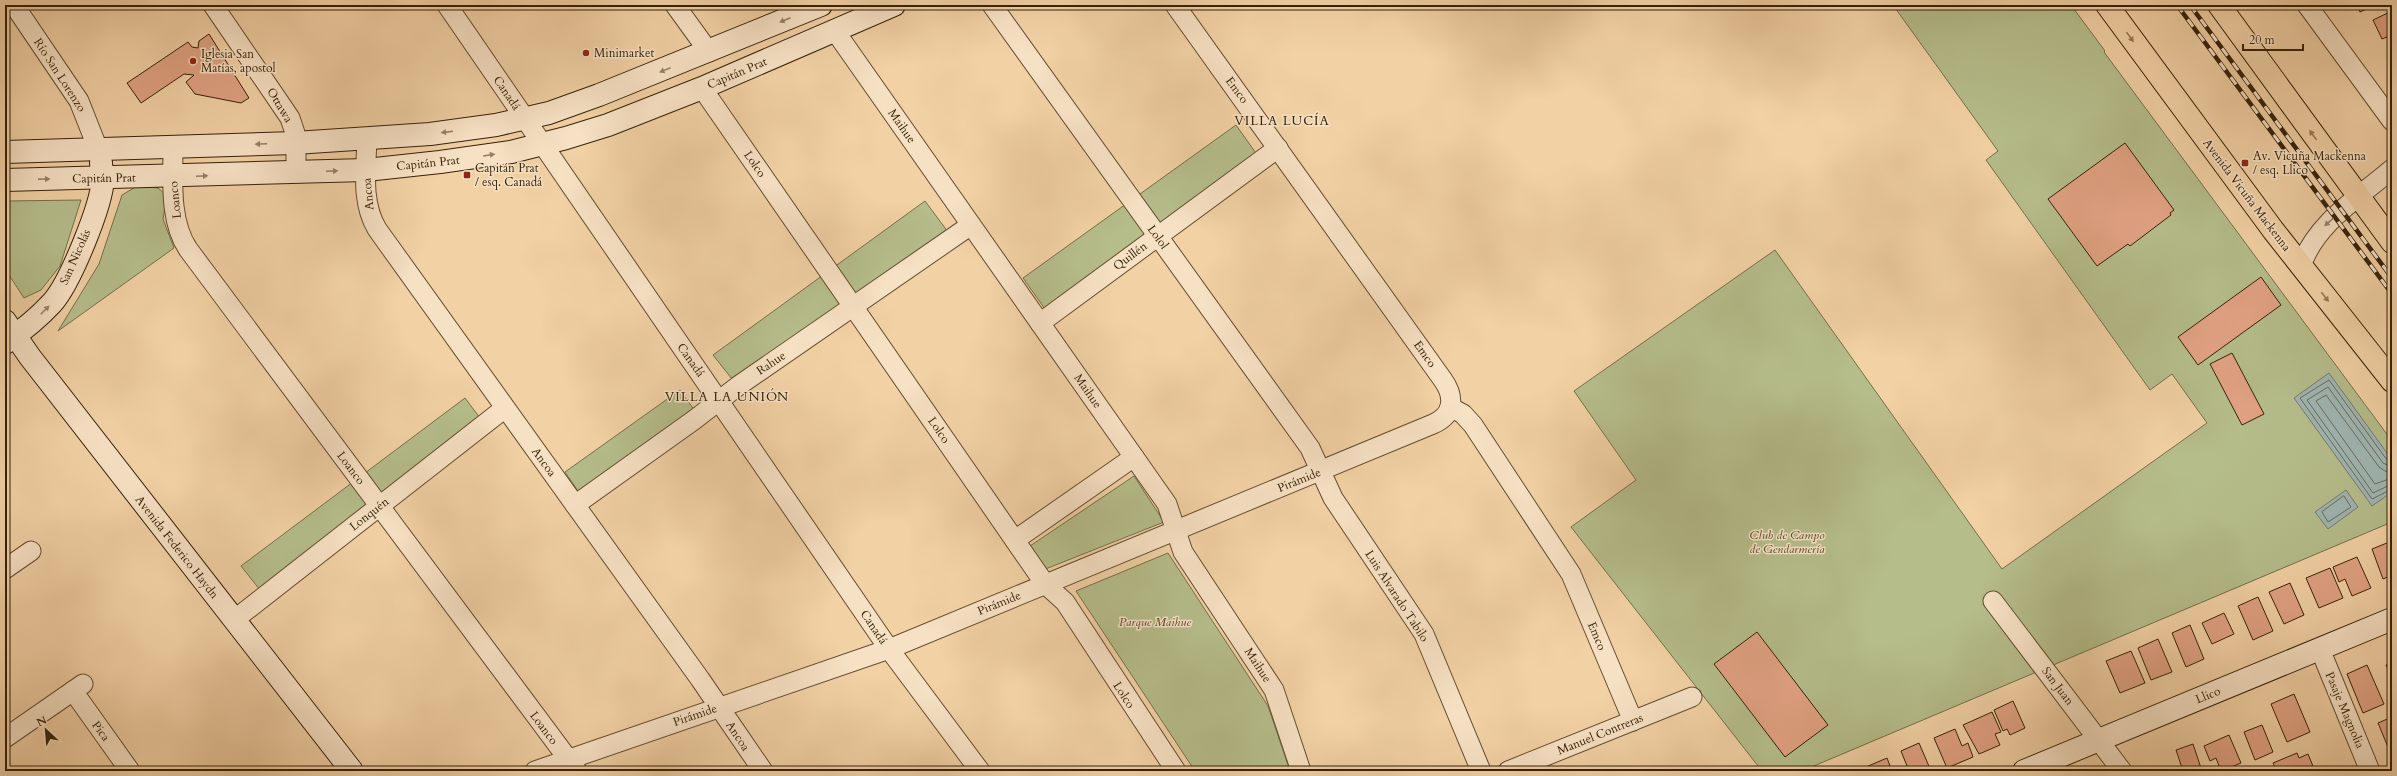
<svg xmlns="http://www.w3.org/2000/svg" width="2397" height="776" font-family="Cardo,serif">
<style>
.green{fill:#b5bd8b;stroke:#756f4a}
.water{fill:#9fb5b1;stroke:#757a6d}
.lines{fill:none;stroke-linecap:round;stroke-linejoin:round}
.shore{stroke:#6a6b5c;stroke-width:1}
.building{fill:#e1a283;stroke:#352108}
.street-casing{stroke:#644d2f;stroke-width:21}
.secondary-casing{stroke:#352108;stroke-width:24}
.primary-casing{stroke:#352108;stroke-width:24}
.street{stroke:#f7e1c4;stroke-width:19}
.secondary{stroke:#f7e1c4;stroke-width:22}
.primary{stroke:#f2d1a5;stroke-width:22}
.rail-casing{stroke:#352108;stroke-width:4.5}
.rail{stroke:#f7e1c4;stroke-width:3;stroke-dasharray:9;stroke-linecap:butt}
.oneway{fill:#968166}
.oneway2{fill:#947956}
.poi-dot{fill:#8f2418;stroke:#f7e1c4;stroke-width:1.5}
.labels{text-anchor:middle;stroke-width:3;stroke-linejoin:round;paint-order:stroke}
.poi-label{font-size:12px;fill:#352108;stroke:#f7e1c4;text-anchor:start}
.street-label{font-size:12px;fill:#352108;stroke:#f7e1c4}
.park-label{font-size:12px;font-style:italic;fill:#554829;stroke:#f7e1c4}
.neighbourhood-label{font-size:13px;letter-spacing:1px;fill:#352108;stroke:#f7e1c4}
</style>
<rect width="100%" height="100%" fill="#f2d1a5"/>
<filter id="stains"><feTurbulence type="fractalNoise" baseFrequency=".005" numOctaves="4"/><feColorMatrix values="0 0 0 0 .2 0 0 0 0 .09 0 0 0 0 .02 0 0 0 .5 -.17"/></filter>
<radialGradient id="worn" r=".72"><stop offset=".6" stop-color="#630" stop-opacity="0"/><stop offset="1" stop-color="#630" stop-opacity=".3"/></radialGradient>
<g class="green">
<path d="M 1893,5 L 2071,5 L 2105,51 L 2104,52 L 2392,441 L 2392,522 L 1802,771 L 1762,771 L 1571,527 L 1636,480 L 1574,391 L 1775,250 L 2002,569 L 2207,423 L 2172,374 L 2150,390 L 1986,160 L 1998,151 Z"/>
<path d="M 1236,125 L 1258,156 L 1045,309 L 1023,278 Z"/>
<path d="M 137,186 L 158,188 L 167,196 L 163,219 L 174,248 L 58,331 L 99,264 L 122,195 Z"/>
<path d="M 81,200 L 60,266 L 41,290 L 24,298 L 5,269 L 5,201 Z"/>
<path d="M 925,201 L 948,232 L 732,379 L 713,355 Z"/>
<path d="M 680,390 L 695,411 L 580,494 L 565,472 Z"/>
<path d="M 465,398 L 480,418 L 260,590 L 241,566 Z"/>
<path d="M 1134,476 L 1164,522 L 1043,570 L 1027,548 Z"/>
<path d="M 1168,553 L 1268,706 L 1290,771 L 1195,771 L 1076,591 Z"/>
</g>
<g class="water">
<path d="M 2329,373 L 2392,460 L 2392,492 L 2372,506 L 2294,398 Z"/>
<path d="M 2346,490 L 2358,507 L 2328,529 L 2315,512 Z"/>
</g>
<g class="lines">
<g class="shore">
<path d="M 2392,462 L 2387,460 L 2329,380 L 2300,398 L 2372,499 L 2392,489"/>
<path d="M 2392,467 L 2383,463 L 2328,387 L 2307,400 L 2373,493 L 2392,484"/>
<path d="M 2392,473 L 2385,471 L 2379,467 L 2326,395 L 2316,401 L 2375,484 L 2392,478"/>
<path d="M 2344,496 L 2351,507 L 2328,522 L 2322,512 Z"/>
</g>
</g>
<g class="building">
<path d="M 2357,5 L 2375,5 L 2360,12 Z"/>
<path d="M 2392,11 L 2392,35 L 2382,39 L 2373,20 Z"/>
<path d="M 209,34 L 249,98 L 241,103 L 195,94 L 186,82 L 194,75 L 184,74 L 141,103 L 127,83 L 188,42 L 192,47 L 198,48 L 199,41 Z"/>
<path d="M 2125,143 L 2174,210 L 2170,213 L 2171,215 L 2130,246 L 2128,244 L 2097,266 L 2048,199 Z"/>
<path d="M 2261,277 L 2281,305 L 2198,365 L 2178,337 Z"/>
<path d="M 2232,353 L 2264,414 L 2242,425 L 2210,364 Z"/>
<path d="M 2392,541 L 2392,575 L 2383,579 L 2372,549 Z"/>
<path d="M 2357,557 L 2371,588 L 2352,596 L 2345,579 L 2339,582 L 2333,567 Z"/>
<path d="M 2330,568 L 2343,598 L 2319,608 L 2306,578 Z"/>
<path d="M 2290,583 L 2304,615 L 2284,624 L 2269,592 Z"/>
<path d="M 2258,597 L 2273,631 L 2253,640 L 2238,606 Z"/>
<path d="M 2224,613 L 2234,634 L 2212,644 L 2202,623 Z"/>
<path d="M 2190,625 L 2204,659 L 2186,667 L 2172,633 Z"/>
<path d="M 1757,632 L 1828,725 L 1785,757 L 1714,664 Z"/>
<path d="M 2158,639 L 2172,672 L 2151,680 L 2138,648 Z"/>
<path d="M 2131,651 L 2145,683 L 2120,693 L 2106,661 Z"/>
<path d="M 2392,662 L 2392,679 L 2386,665 Z"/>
<path d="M 2367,665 L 2384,704 L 2363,713 L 2347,674 Z"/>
<path d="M 2294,694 L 2310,732 L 2287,742 L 2271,704 Z"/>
<path d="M 2013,701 L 2025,728 L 2010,735 L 2007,729 L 2003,731 L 1994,710 Z"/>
<path d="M 1992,712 L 2001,732 L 1995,734 L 2000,745 L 1979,754 L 1963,725 Z"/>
<path d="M 2392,717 L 2392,751 L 2390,752 L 2378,723 Z"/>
<path d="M 2262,725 L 2273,752 L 2255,760 L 2244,732 Z"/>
<path d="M 1955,729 L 1962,746 L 1968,743 L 1973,757 L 1947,768 L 1934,738 Z"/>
<path d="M 2229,735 L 2241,763 L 2221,771 L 2216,758 L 2210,761 L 2204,746 Z"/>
<path d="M 1919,743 L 1931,771 L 1909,771 L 1901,751 Z"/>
<path d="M 2193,744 L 2202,771 L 2183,771 L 2176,750 Z"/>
<path d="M 2297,753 L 2299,758 L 2308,754 L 2315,771 L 2277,771 L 2273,763 Z"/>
<path d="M 1887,758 L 1892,771 L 1868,771 L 1866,767 Z"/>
</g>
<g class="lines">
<g class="street-casing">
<g id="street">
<path d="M 14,5 L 79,101 L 98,149"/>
<path d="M 213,5 L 290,118 L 296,136 L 296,173"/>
<path d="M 447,5 L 889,649 L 980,771"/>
<path d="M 675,5 L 709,52"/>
<path d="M 992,5 L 1310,448 L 1333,498 L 1424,634 L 1481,771"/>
<path d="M 2307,5 L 2392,121"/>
<path d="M 835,31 L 1167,504 L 1183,552 L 1274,690 L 1301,771"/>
<path d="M 702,88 L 1045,584 L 1065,602 L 1176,771"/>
<path d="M 367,139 C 366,170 361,202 377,229 L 700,679 L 763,771"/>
<path d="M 173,147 C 173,179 169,221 188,249 L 577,771"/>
<path d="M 2301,266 C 2316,223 2358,198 2392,169"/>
<path d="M 1040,323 L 1278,148"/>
<path d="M 1450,407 L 1463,414 L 1473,425 L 1571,574 L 1633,721"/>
<path d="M 575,505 L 694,420 L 738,386 L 971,225"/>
<path d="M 1015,540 L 1134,457"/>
<path d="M 5,569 L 31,551"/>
<path d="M 1993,601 L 2122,771"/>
<path d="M 234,620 L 505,408"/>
<path d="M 2320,649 L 2370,771"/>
<path d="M 73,691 L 130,771"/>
<path d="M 5,738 L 83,684"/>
<path d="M 535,771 L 889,649 L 1433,424 C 1454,415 1455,397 1443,380 L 1175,5"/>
<path d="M 1508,771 L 1692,697"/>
</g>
</g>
<g class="secondary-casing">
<g id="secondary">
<path d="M 5,152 L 295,143 L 430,134 L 496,125 L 549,113 L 599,95 L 821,5"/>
<path d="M 5,180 L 366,170 L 440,162 L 511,152 L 566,138 L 608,125 L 702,88 L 894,5"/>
<path d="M 5,321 L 30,357 L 352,771"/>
<path d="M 5,343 C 22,331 38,318 52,303 C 70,283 102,205 103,178 C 103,173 101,168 101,163"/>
<path d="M 2024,771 L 2392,619"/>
</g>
</g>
<g class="primary-casing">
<g id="primary">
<path d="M 2107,5 L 2273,230 L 2392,381"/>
<path d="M 2219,5 L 2392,242"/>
</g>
</g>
<use href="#street" class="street"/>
<use href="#secondary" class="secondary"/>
<use href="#primary" class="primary"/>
<g class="rail-casing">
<g id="rail">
<path d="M 2177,5 L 2392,294"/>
<path d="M 2190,5 L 2392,278"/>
</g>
</g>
<use href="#rail" class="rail"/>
</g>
<defs><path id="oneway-solid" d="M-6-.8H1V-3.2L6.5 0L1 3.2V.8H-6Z"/></defs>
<g class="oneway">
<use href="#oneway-solid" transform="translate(785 20) rotate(157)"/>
<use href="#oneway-solid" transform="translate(665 70) rotate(158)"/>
<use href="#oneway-solid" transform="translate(447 132) rotate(173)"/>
<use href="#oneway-solid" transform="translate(261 144) rotate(178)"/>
<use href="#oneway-solid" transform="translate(489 155) rotate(-9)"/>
<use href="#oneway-solid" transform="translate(332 171) rotate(-3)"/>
<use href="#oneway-solid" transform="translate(202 176) rotate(-2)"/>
<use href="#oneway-solid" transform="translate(44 179) rotate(-1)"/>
<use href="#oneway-solid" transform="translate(2329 222) rotate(138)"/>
<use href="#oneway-solid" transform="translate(45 310) rotate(-45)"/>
</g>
<g class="oneway2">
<use href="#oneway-solid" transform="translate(2130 37) rotate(54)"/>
<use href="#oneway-solid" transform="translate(2313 135) rotate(-126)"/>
<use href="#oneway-solid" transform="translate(2325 297) rotate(52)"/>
</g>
<g class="poi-dot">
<circle cx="586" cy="53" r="4"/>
<circle cx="193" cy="61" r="4"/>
<rect x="2241" y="159" width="8" height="8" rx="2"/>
<rect x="463" y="171" width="8" height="8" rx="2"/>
</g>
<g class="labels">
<g class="poi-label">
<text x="594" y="57">Minimarket</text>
<text x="201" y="58">Iglesia San<tspan x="201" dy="14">Matías, apostol</tspan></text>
<text x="2253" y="160">Av. Vicuña Mackenna<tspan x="2253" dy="14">/ esq. Llico</tspan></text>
<text x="475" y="172">Capitán Prat<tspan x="475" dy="14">/ esq. Canadá</tspan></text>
</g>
<g class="street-label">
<text transform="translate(737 73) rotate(-23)" y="4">Capitán Prat</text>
<text transform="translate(60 75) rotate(57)" y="4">Río San Lorenzo</text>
<text transform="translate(1237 90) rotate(54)" y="4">Emco</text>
<text transform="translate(507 93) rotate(56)" y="4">Canadá</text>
<text transform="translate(280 105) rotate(59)" y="4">Ottawa</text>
<text transform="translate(902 126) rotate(55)" y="4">Maihue</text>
<text transform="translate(428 163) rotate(-6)" y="4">Capitán Prat</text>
<text transform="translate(755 164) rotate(55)" y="4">Lolco</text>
<text transform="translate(104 178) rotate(-1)" y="4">Capitán Prat</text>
<text transform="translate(368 194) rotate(-95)" y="4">Ancoa</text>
<text transform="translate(2247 195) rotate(53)" y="4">Avenida Vicuña Mackenna</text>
<text transform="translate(175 200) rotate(-96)" y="4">Loanco</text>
<text transform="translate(1158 237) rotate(54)" y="4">Lolol</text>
<text transform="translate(1130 256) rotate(-37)" y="4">Quillén</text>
<text transform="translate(75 257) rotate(-66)" y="4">San Nicolás</text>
<text transform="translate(1425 354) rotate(55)" y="4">Emco</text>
<text transform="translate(691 360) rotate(55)" y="4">Canadá</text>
<text transform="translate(771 363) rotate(-34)" y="4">Rahue</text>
<text transform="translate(1088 391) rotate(55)" y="4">Maihue</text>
<text transform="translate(939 430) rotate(55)" y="4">Lolco</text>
<text transform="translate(544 462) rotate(54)" y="4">Ancoa</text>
<text transform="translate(351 468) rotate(53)" y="4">Loanco</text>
<text transform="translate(1299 480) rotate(-22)" y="4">Pirámide</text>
<text transform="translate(369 514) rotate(-38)" y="4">Lonquén</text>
<text transform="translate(177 547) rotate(52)" y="4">Avenida Federico Haydn</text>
<text transform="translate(1397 596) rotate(57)" y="4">Luis Alvarado Tabilo</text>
<text transform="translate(999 603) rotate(-22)" y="4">Pirámide</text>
<text transform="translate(874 627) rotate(56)" y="4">Canadá</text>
<text transform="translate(1597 636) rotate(67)" y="4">Emco</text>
<text transform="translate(1258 665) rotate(57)" y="4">Maihue</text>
<text transform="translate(2058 686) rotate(53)" y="4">San Juan</text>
<text transform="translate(1124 695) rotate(57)" y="4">Lolco</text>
<text transform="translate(2208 695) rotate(-22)" y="4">Llico</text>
<text transform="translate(2345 710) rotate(67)" y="4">Pasaje Magnolia</text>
<text transform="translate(695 715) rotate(-19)" y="4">Pirámide</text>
<text transform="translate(544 728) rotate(53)" y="4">Loanco</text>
<text transform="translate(101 731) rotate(54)" y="4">Pica</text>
<text transform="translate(1600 734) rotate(-22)" y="4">Manuel Contreras</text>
<text transform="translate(738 736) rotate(56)" y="4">Ancoa</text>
</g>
<g class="park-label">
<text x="1787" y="539">Club de Campo<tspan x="1787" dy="14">de Gendarmería</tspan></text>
<text x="1155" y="626">Parque Maihue</text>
</g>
<g class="neighbourhood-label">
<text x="1282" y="125">VILLA LUCÍA</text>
<text x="727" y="401">VILLA LA UNIÓN</text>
</g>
</g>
<rect width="2397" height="776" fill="none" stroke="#f2d1a5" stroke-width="20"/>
<rect x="6" y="6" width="2385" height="764" fill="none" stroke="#352108" stroke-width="2"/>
<rect x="10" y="10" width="2377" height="756" fill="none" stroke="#352108"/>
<g transform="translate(46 730) rotate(334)" stroke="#f7e1c4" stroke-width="3" paint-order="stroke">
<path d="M0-3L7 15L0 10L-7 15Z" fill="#352108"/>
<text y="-6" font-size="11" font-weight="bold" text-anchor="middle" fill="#352108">N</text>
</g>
<path d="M2243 44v6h60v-6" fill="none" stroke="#352108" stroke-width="2"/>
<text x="2249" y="44" font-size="12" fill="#352108" stroke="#f7e1c4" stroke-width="3" paint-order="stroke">20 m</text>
<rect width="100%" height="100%" filter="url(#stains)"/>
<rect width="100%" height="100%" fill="url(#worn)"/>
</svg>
